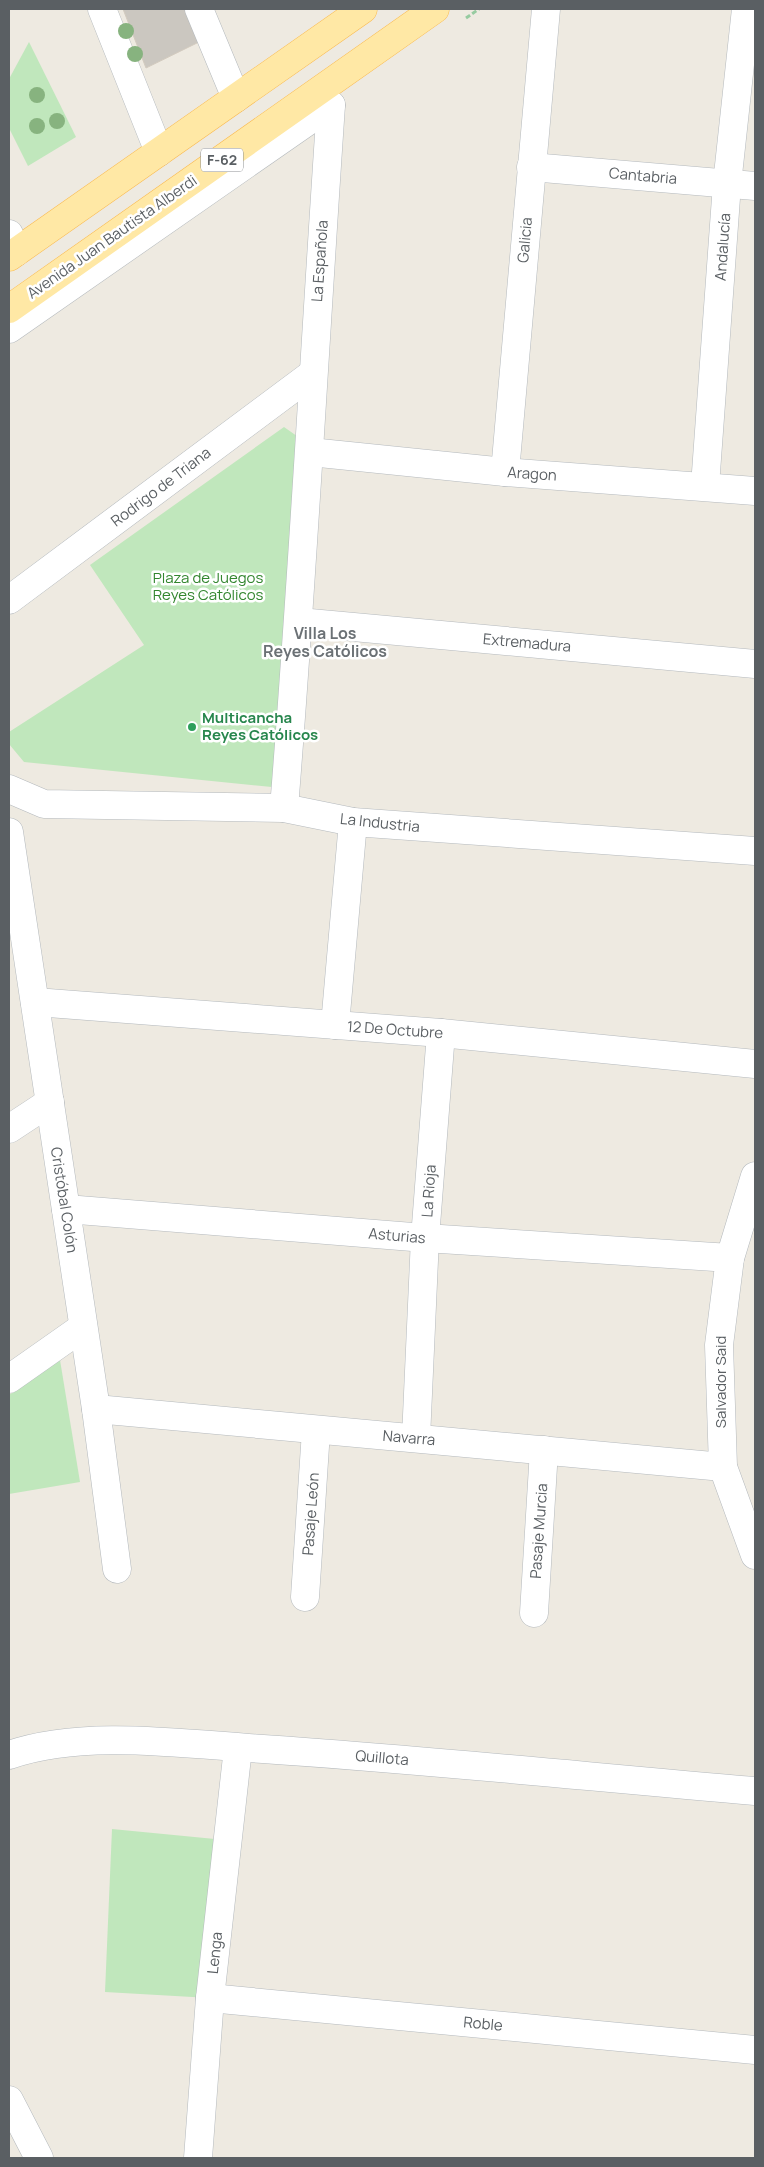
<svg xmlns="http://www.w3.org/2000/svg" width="764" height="2167" font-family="Manrope,sans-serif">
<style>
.green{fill:#c0e7bc}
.building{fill:#cbc7c0;stroke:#d3cbbf}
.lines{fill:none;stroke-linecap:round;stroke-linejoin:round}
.minor-casing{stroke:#b4b9bd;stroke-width:29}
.major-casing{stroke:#fab94e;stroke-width:29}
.path{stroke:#96cba0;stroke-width:3;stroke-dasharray:5 2.5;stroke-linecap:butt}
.minor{stroke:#fff;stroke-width:28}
.major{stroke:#ffe8a5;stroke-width:28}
.tree{fill:#87b37f}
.leisure-dot{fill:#2e9e5b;stroke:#fff;stroke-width:2}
.labels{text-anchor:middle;stroke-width:5;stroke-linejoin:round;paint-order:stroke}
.shield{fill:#fff;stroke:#8c8f92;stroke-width:1}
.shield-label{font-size:14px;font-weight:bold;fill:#5a5f63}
.street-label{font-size:15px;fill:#5a5f63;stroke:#fff}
.park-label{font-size:15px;fill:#33862f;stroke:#fff}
.leisure-label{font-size:15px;font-weight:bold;fill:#27864d;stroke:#fff;text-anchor:start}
.neighbourhood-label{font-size:16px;font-weight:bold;fill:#6b7175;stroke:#fff}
</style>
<rect width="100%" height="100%" fill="#eeeae1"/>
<g class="green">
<path d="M 29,42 L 76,137 L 28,166 L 9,128 L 9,79 Z"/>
<path d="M 284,427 L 304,441 L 282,788 L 24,762 L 9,744 L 9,732 L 144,645 L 90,565 Z"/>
<path d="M 60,1360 L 80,1482 L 9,1494 L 9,1395 Z"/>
<path d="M 112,1829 L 215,1839 L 210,1998 L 105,1992 Z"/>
</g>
<path class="building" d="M 123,9 L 187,9 L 199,42 L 146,68 Z"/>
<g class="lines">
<g class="minor-casing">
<g id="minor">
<path d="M 102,9 L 159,152"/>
<path d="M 199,9 L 236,98"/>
<path d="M 531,167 L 755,186"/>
<path d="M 9,234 L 16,252"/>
<path d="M 9,329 L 331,105"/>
<path d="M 310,452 L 505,472 L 755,491"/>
<path d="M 505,472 L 546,9"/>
<path d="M 705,486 L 727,184 L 746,9"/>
<path d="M 9,600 L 312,374"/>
<path d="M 299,622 L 755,664"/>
<path d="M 9,789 L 44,804 L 284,808 L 353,822 L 755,851"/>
<path d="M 284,808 C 303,574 315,340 331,105"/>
<path d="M 9,832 L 96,1409 L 117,1569"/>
<path d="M 35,1002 L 441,1033 L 755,1064"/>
<path d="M 335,1025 L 353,822"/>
<path d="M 9,1129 L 50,1102"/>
<path d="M 755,1176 L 730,1258 L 719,1345 L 723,1467 L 755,1555"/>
<path d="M 66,1209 L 425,1238 L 730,1258"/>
<path d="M 9,1379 L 83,1327"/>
<path d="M 96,1409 L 723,1467"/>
<path d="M 416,1438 L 425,1238 L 441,1033"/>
<path d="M 305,1597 L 316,1431"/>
<path d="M 534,1613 L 544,1450"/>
<path d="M 9,1755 C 83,1729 185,1744 263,1749 C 427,1760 591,1777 755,1791"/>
<path d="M 210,1998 L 755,2050"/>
<path d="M 9,2100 L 39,2158"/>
<path d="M 198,2158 L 210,1998 L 238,1748"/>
</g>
</g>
<g class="major-casing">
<g id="major">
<path d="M 9,257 L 363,9"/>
<path d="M 9,309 L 435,9"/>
</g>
</g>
<path class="path" d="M 466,18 L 479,9"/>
<use href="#minor" class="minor"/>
<use href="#major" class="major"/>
</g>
<g class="tree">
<circle cx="126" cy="31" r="8"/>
<circle cx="135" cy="54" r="8"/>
<circle cx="37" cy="95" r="8"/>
<circle cx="57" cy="121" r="8"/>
<circle cx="37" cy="126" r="8"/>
</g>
<circle class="leisure-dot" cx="192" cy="727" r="5"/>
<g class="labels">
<rect class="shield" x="201" y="148.5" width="42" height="23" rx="4"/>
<g class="shield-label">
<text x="222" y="165">F-62</text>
</g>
<g class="street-label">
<text transform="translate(643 176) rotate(5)" y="5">Cantabria</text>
<text transform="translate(112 237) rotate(-35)" y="5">Avenida Juan Bautista Alberdi</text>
<text transform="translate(525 240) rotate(-85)" y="5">Galicia</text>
<text transform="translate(723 247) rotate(-86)" y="5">Andalucía</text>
<text transform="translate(320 261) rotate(-86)" y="5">La Española</text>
<text transform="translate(532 474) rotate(4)" y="5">Aragon</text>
<text transform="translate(161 487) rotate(-37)" y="5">Rodrigo de Triana</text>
<text transform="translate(527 643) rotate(5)" y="5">Extremadura</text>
<text transform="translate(380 823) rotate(6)" y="5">La Industria</text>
<text transform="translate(395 1030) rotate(4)" y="5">12 De Octubre</text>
<text transform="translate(429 1191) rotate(-86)" y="5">La Rioja</text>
<text transform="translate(64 1200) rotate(81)" y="5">Cristóbal Colón</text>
<text transform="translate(397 1236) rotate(5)" y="5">Asturias</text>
<text transform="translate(721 1382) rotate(-90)" y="5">Salvador Said</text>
<text transform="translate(409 1438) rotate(5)" y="5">Navarra</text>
<text transform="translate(311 1514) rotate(-86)" y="5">Pasaje León</text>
<text transform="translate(539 1531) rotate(-86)" y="5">Pasaje Murcia</text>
<text transform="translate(382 1758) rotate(5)" y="5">Quillota</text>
<text transform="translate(215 1953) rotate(-84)" y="5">Lenga</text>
<text transform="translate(483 2024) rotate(5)" y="5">Roble</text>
</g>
<g class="park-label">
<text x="208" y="583">Plaza de Juegos<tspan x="208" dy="17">Reyes Católicos</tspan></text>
</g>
<g class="leisure-label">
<text x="202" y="723">Multicancha<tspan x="202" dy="17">Reyes Católicos</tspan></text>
</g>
<g class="neighbourhood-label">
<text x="325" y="639">Villa Los<tspan x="325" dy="18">Reyes Católicos</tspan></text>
</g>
</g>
<rect width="764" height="2167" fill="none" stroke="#5a5f63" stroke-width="20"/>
</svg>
